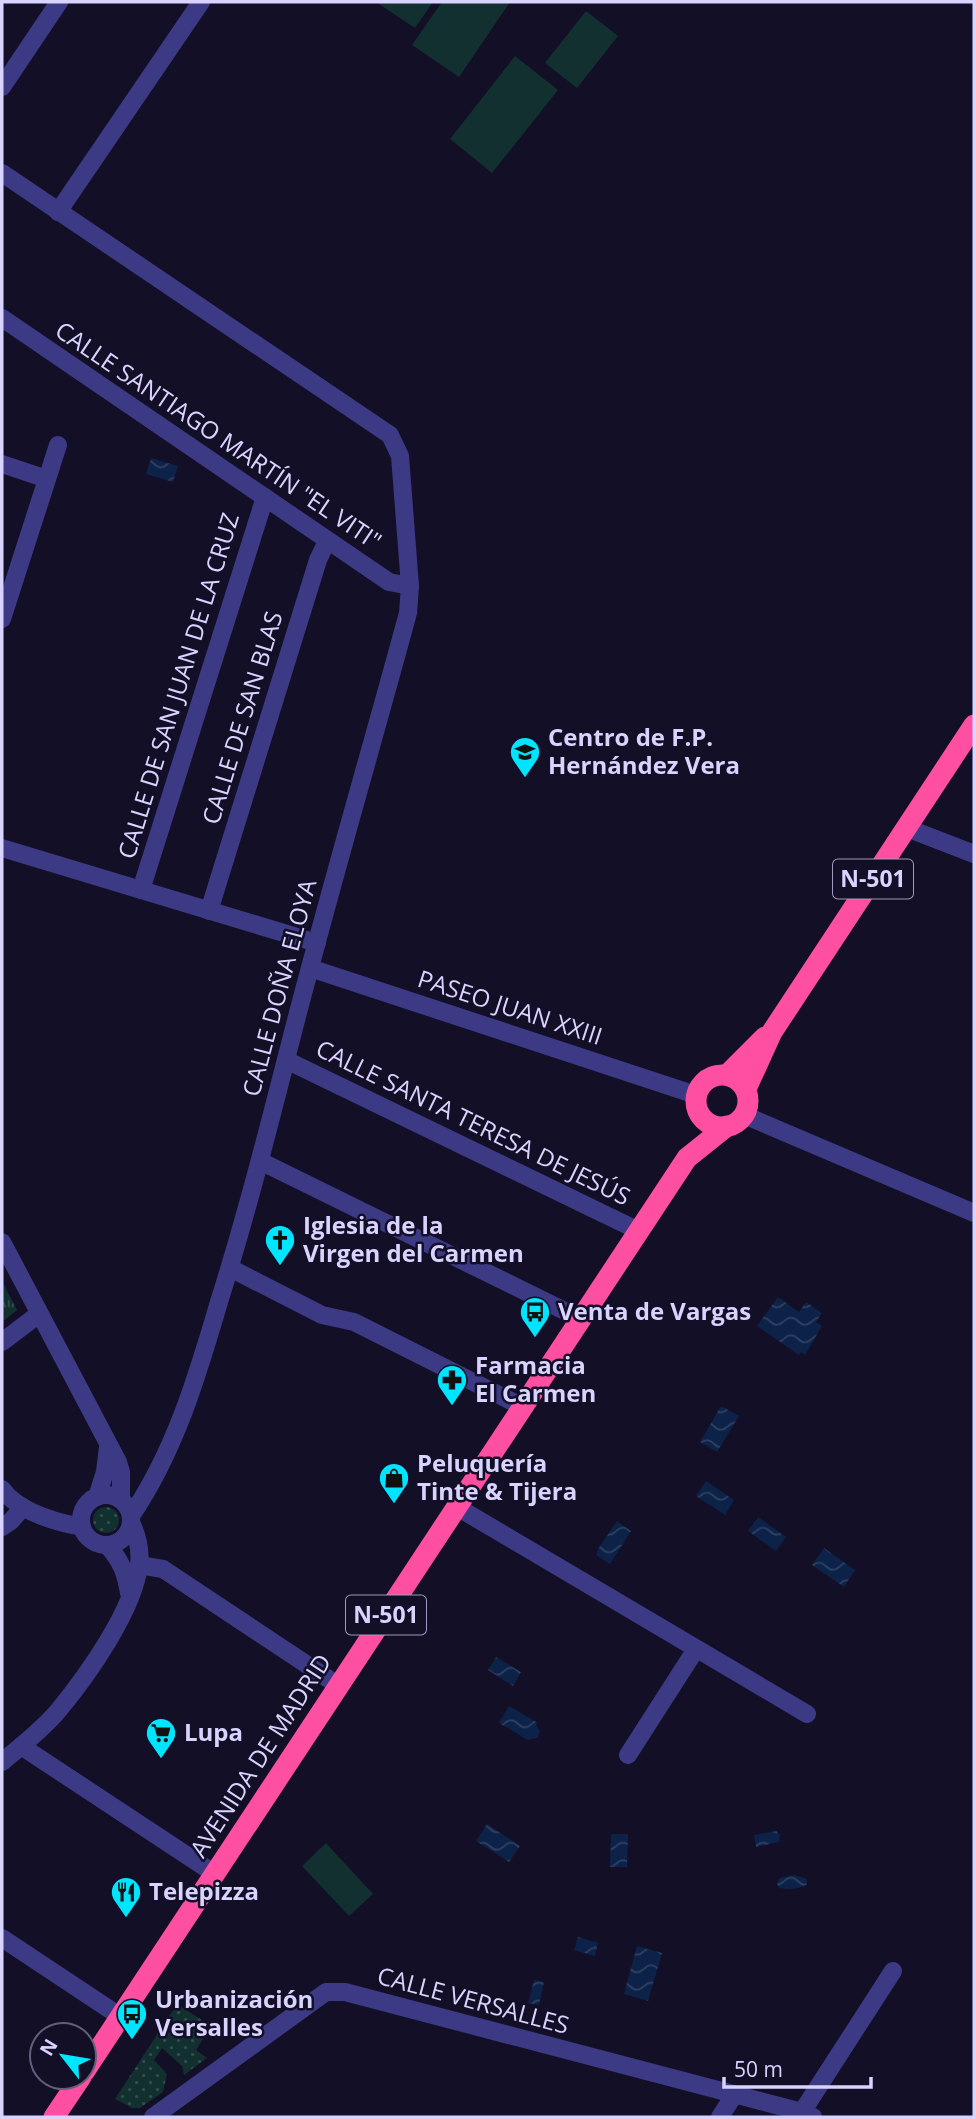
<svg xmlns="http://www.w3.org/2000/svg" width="976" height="2119" font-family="'Open Sans',sans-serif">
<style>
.grass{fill:url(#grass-dots)}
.park{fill:url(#park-tufts)}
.pitch{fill:#12302f}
.water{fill:url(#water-waves)}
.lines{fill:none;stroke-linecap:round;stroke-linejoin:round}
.street{stroke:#3d3a85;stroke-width:18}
.highway{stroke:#ff4fa3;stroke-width:21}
.labels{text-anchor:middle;stroke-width:5;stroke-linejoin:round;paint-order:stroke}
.shield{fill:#130f26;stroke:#9e99be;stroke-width:2}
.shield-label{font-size:23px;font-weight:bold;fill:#d9d4ff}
.street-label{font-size:24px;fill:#d9d4ff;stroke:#130f26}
.poi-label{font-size:24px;font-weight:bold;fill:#d9d4ff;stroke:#130f26;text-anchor:start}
</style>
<defs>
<pattern id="grass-dots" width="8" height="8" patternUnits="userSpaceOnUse" patternTransform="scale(1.75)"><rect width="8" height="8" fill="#12302f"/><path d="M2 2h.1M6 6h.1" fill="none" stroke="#344d4e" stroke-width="1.8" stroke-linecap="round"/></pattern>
<pattern id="park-tufts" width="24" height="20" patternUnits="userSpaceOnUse" patternTransform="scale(1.75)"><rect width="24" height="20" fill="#12302f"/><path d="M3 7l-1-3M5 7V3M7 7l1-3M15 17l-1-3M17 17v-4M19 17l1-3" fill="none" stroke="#344d4e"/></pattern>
<pattern id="water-waves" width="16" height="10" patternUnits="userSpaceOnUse" patternTransform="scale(1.75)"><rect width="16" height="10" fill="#0c2248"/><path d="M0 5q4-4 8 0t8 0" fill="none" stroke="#2f4163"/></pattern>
</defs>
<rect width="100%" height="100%" fill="#130f26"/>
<g class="grass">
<circle cx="106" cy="1520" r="13"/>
<path d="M 177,2004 L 211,2026 L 196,2050 L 207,2058 L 184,2075 L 182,2066 L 162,2048 L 154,2060 L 167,2074 L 163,2092 L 140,2108 L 132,2108 L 115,2099 Z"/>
</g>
<path class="park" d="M 2,1281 L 17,1310 L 2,1322 Z"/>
<g class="pitch">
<path d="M 376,2 L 433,2 L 415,28 Z"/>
<path d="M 442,2 L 510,2 L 459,77 L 412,45 Z"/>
<path d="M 586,11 L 618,36 L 577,88 L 545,63 Z"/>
<path d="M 515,56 L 558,90 L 492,173 L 450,139 Z"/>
<path d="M 326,1843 L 373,1894 L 349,1916 L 302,1866 Z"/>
</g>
<g class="water">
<path d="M 151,458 L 178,466 L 173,482 L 146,474 Z"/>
<path d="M 778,1297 L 799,1312 L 806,1302 L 822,1313 L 816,1322 L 822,1326 L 805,1355 L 801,1352 L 799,1355 L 757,1326 Z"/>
<path d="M 721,1406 L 739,1416 L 717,1452 L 700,1442 Z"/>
<path d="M 706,1481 L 734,1500 L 725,1515 L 696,1496 Z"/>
<path d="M 758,1517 L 786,1537 L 776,1551 L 748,1531 Z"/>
<path d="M 617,1521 L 631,1531 L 610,1564 L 596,1555 L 598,1549 Z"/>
<path d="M 824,1548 L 855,1570 L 844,1587 L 812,1565 Z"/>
<path d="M 496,1657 L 521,1672 L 513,1686 L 488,1670 Z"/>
<path d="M 509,1706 L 538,1723 L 536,1725 L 540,1731 L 538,1737 L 528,1740 L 499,1723 Z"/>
<path d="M 487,1824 L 520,1846 L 509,1862 L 476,1841 Z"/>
<path d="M 777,1831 L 778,1834 L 780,1834 L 779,1842 L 756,1847 L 754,1835 Z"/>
<path d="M 611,1834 L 628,1834 L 627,1867 L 610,1867 Z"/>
<path d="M 794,1875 L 807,1879 L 807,1884 C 801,1889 785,1891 778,1887 L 777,1883 L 780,1878 Z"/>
<path d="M 578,1937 L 598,1943 L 595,1956 L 574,1950 Z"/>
<path d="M 637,1946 L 662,1953 L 648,2001 L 624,1994 Z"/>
<path d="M 534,1980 L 544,1982 L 539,2005 L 528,2003 Z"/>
</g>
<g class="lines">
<g class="street">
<path d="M 2,87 L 59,2"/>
<path d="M 2,173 L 390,435 L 400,456 L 410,586 L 408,613 C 370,753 329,892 293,1032 C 270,1122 247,1213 219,1302 C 197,1377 175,1451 131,1516"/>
<path d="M 58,212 L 201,2"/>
<path d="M 2,318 L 389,582 L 410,586"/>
<path d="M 2,464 L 47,479"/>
<path d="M 2,619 L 58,445"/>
<path d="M 907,828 L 974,854"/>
<path d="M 2,848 L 317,943"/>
<path d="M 141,890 L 265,497"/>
<path d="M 209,911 L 318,560 L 327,541"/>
<path d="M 310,968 L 696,1095"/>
<path d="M 286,1060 L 639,1231"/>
<path d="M 744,1115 L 974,1213"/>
<path d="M 260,1161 L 581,1319"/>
<path d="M 2,1242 L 118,1462 L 121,1472 L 121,1500"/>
<path d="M 230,1268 L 322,1315 L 354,1322 L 523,1407"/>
<path d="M 2,1342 L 39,1314"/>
<path d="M 2,1489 C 19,1512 55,1522 82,1527"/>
<circle cx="106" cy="1520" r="25"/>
<path d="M 97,1497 L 105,1472 L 108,1447"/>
<path d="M 457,1507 L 807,1714"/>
<path d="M 2,1527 L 11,1521 L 23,1507"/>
<path d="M 107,1545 C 121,1560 126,1574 129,1593"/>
<path d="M 139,1565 L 163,1569 L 339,1686"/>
<path d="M 21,1746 L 215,1874"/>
<path d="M 628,1755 L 696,1649"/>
<path d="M 2,1762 C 21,1746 42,1730 58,1711 C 87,1676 134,1610 139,1565 C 141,1550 137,1535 131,1522"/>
<path d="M 2,1938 L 121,2017"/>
<path d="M 802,2112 L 893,1971"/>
<path d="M 153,2117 L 326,1992 L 345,1992 L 802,2112 L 813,2117"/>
<path d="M 720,2117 L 734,2095"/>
</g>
<g class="highway">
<circle cx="722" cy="1101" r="26"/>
<path d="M 727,1075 L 765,1037"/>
<path d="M 746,1089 L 772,1032 L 974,725"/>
<path d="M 84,2072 L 687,1158 L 727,1126"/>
<path d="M 54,2117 L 81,2077"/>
</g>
</g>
<defs>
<g id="school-pin" transform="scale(1.575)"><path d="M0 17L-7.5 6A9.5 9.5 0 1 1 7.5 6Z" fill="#00e5ff" stroke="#130f26"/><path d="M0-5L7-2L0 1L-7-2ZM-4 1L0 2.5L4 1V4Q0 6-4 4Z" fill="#111"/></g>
<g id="church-pin" transform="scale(1.575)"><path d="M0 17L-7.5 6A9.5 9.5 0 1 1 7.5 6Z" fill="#00e5ff" stroke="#130f26"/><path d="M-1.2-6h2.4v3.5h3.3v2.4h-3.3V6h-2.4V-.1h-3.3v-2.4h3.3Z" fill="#111"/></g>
<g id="bus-pin" transform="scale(1.575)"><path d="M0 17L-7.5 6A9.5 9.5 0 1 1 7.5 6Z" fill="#00e5ff" stroke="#130f26"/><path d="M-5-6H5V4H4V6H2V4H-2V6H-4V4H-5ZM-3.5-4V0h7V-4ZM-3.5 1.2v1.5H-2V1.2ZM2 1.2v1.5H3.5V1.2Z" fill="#111"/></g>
<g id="pharmacy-pin" transform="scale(1.575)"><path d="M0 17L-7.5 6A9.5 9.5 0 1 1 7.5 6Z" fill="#00e5ff" stroke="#130f26"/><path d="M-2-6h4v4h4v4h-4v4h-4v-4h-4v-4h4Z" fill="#111"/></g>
<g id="shop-pin" transform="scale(1.575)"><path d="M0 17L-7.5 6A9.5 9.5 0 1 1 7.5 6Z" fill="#00e5ff" stroke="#130f26"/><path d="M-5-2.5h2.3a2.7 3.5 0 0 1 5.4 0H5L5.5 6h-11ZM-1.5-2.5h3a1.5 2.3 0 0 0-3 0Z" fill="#111"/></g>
<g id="supermarket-pin" transform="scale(1.575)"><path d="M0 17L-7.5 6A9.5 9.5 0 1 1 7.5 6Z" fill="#00e5ff" stroke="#130f26"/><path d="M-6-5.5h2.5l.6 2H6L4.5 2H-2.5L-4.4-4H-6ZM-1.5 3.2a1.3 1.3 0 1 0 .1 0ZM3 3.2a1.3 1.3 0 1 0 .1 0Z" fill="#111"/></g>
<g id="restaurant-pin" transform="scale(1.575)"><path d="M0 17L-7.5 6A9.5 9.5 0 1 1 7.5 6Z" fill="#00e5ff" stroke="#130f26"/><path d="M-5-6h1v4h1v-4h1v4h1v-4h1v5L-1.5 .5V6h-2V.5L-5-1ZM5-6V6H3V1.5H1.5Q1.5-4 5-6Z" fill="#111"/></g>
</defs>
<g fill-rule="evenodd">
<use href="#school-pin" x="525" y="752"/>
<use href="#church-pin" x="280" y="1240"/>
<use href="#bus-pin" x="535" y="1312"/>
<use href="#pharmacy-pin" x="452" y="1380"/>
<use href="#shop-pin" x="394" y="1478"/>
<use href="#supermarket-pin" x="161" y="1733"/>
<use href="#restaurant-pin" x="126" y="1892"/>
<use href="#bus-pin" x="132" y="2014"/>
</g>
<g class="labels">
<g class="shield">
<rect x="833" y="859.5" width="80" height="39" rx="5"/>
<rect x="346" y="1595.5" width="80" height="39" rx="5"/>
</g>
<g class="shield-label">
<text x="873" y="887">N-501</text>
<text x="386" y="1623">N-501</text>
</g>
<g class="street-label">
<text transform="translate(218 436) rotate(34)" y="8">CALLE SANTIAGO MARTÍN "EL VITI"</text>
<text transform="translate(179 686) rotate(-73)" y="8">CALLE DE SAN JUAN DE LA CRUZ</text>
<text transform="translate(243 718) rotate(-73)" y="8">CALLE DE SAN BLAS</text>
<text transform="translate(280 988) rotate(-75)" y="8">CALLE DOÑA ELOYA</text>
<text transform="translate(510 1008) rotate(18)" y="8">PASEO JUAN XXIII</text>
<text transform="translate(473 1123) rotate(26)" y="8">CALLE SANTA TERESA DE JESÚS</text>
<text transform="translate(261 1756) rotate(-57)" y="8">AVENIDA DE MADRID</text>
<text transform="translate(473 2001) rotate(15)" y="8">CALLE VERSALLES</text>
</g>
<g class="poi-label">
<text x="548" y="746">Centro de F.P.<tspan x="548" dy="28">Hernández Vera</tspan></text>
<text x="303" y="1234">Iglesia de la<tspan x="303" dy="28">Virgen del Carmen</tspan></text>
<text x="558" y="1320">Venta de Vargas</text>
<text x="475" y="1374">Farmacia<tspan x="475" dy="28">El Carmen</tspan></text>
<text x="417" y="1472">Peluquería<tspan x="417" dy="28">Tinte &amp; Tijera</tspan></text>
<text x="184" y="1741">Lupa</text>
<text x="149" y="1900">Telepizza</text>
<text x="155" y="2008">Urbanización<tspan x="155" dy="28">Versalles</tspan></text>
</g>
</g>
<rect width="976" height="2119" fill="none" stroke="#d9d4ff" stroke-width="7"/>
<g transform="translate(63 2056) rotate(301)"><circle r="33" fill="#130f26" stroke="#625e7d" stroke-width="2"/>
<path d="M0-5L12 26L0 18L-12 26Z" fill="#00e5ff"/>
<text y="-10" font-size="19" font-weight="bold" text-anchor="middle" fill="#d9d4ff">N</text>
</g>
<path d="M724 2077v10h147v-10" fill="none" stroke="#d9d4ff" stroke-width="3.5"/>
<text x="734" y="2077" font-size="21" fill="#d9d4ff" stroke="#130f26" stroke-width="5" paint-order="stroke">50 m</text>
</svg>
